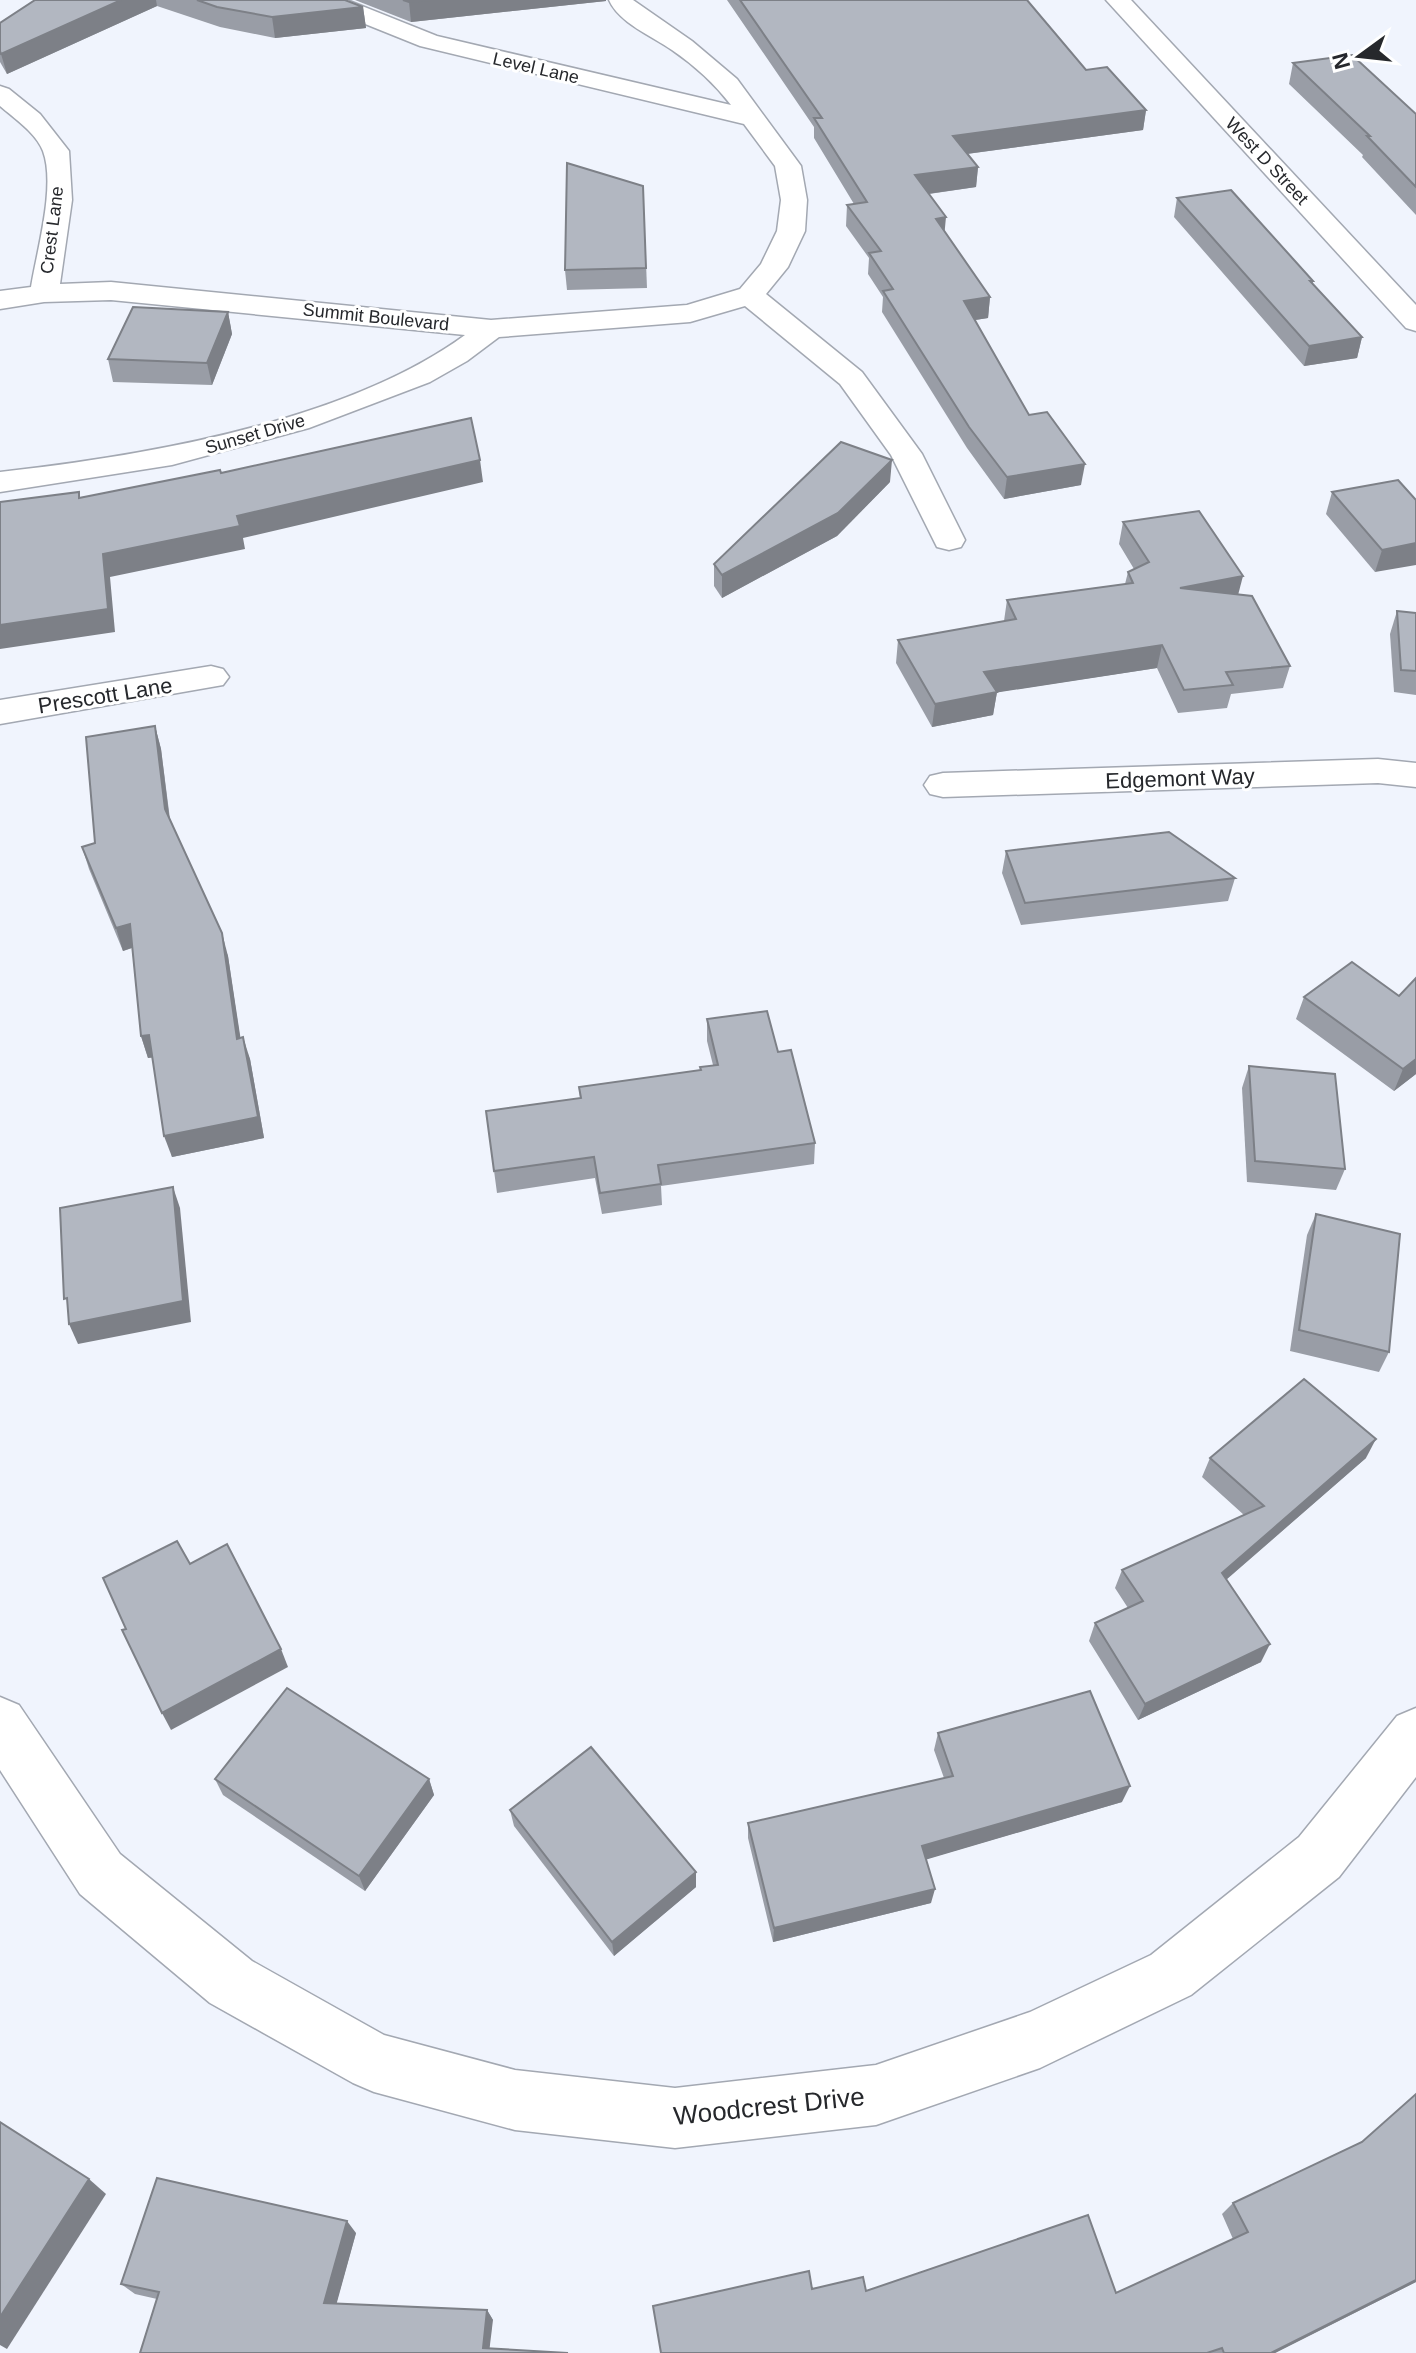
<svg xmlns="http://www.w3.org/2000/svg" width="1416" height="2353" font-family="Arial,sans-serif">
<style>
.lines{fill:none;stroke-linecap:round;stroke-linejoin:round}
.minor-casing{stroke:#a3a8b2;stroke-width:3}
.tertiary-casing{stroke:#a3a8b2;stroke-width:3}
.minor{fill:#fff;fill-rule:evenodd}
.tertiary{fill:#fff;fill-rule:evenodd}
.wall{fill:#999da6}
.shaded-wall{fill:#7d8087}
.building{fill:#b2b7c1;stroke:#7d8087;stroke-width:2}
.labels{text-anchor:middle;stroke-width:6;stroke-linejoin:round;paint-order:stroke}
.far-street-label{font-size:18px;fill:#26282c;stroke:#fff}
.street-label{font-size:22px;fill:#26282c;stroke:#fff}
.near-street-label{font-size:26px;fill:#26282c;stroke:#fff}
</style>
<rect width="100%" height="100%" fill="#f0f4fd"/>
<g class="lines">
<g class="minor-casing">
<g id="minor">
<path d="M 314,0 L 347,0 L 437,36 L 731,105 C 715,84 694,65 672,50 C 652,36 619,23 609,0 L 633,0 L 692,41 L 737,79 L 801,166 L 807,200 L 805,231 L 788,267 L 766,294 L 862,372 L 922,454 L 965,540 L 961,547 L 949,550 L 937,547 L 891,455 L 840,384 L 745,306 L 690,322 L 499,337 L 467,361 L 430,382 L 309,428 L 172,465 L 0,492 L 0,472 C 145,456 346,422 465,335 L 111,300 L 44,302 L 0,309 L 0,291 L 31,287 C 37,250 56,186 43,151 C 36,133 14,118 0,106 L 0,86 L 9,89 L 40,114 L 69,151 L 72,200 L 60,284 L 111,282 L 491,320 L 687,305 L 740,289 L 761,264 L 777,231 L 781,200 L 775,166 L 744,124 L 420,46 L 318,5 Z"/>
<path d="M 211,666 L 223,669 L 229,677 L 223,685 L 0,724 L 0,700 Z"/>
<path d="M 1378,759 L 1416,763 L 1416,787 L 1378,783 L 943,797 L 930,794 L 924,785 L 930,776 L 943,773 Z"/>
<path d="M 0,1697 L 19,1705 L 120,1854 L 252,1961 L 384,2035 L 515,2070 L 675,2088 L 876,2065 L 1030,2012 L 1151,1955 L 1299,1837 L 1397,1716 L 1416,1708 L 1416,1777 L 1339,1877 L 1191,1995 L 1040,2068 L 876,2125 L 675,2148 L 515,2130 L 374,2092 L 353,2083 L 210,2003 L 80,1894 L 0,1770 Z"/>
</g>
</g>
<g class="tertiary-casing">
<path id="tertiary" d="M 1106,0 L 1131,0 L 1416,305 L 1416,331 L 1406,328 Z"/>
</g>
<use href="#minor" class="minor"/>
<use href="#tertiary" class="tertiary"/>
</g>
<g class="wall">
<path d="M 35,0 L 345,0 L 363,7 L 366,28 L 275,38 L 220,27 L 157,6 L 7,74 L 0,62 L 0,23 Z"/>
<path d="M 355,0 L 606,0 L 606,1 L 411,22 Z"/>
<path d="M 727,0 L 1027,0 L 1086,70 L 1146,110 L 1143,130 L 967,154 L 978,167 L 976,187 L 929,194 L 945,232 L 990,297 L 988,318 L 975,320 L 1029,415 L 1081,485 L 1004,499 L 967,448 L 882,312 L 883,297 L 868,274 L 869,258 L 846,226 L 847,205 L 854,204 L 814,138 L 814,127 Z"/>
<path d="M 1293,63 L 1416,114 L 1416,215 L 1362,157 L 1363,155 L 1289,84 Z"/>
<path d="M 643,186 L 647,288 L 567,290 L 565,270 Z"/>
<path d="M 1177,198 L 1313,281 L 1313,284 L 1362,337 L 1357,358 L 1304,366 L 1174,217 Z"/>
<path d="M 228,312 L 232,334 L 212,385 L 113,382 L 108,359 Z"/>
<path d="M 890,482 L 837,536 L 722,598 L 714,586 L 714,564 Z"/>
<path d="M 1332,492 L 1416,500 L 1375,572 L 1326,514 Z"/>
<path d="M 1123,522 L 1238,594 L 1290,666 L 1283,688 L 1231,694 L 1227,708 L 1178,713 L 1157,668 L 997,692 L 993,715 L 932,727 L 896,663 L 898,640 L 1004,621 L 1007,600 L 1125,584 L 1128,572 L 1134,569 L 1119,544 Z"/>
<path d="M 1397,611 L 1416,613 L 1416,695 L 1394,692 L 1390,634 Z"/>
<path d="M 155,726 L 161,749 L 170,819 L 228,956 L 240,1038 L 250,1059 L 264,1138 L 172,1157 L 153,1057 L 148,1058 L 141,1036 L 132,948 L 123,951 L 89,869 L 82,847 L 95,843 Z"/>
<path d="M 1006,851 L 1235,878 L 1228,901 L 1021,925 L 1002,873 Z"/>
<path d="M 1416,978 L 1416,1074 L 1394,1091 L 1296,1019 L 1304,997 L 1399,996 Z"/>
<path d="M 707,1019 L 778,1052 L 815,1143 L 814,1164 L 661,1186 L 662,1205 L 602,1214 L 595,1178 L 497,1193 L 486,1111 L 580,1098 L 579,1087 L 700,1070 L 713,1065 L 707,1041 Z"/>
<path d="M 1249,1066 L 1345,1169 L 1336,1190 L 1247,1182 L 1242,1088 Z"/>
<path d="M 1316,1214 L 1389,1352 L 1379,1372 L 1290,1351 L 1307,1235 Z"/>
<path d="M 1210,1458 L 1366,1458 L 1226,1580 L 1261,1662 L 1138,1720 L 1089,1641 L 1095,1623 L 1128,1608 L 1115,1588 L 1122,1570 L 1244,1515 L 1202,1477 Z"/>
<path d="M 938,1733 L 1122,1802 L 926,1859 L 931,1903 L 773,1942 L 748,1838 L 748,1823 L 944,1778 L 934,1750 Z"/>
<path d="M 215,1779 L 429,1779 L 434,1795 L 365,1891 L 223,1795 Z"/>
<path d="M 510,1810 L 696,1887 L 614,1956 L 514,1826 Z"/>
<path d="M 1233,2203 L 1416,2282 L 1275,2353 L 660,2353 L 812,2289 L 866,2291 L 1116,2293 L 1233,2239 L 1222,2214 Z"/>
<path d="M 356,2233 L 336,2304 L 487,2310 L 493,2320 L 140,2353 L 157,2299 L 135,2294 L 121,2284 Z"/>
</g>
<g class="shaded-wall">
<path d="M 121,0 L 156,0 L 157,6 L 7,74 L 1,54 Z"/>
<path d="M 430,0 L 606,0 L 606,1 L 411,22 L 409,2 Z"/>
<path d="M 363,7 L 366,28 L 275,38 L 272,17 Z"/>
<path d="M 1146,110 L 1143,130 L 951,156 L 953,136 Z"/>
<path d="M 978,167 L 976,187 L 913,196 L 915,175 Z"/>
<path d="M 946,217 L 944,238 L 936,219 Z"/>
<path d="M 990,297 L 988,318 L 962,322 L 964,301 Z"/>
<path d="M 228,312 L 232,334 L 212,385 L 207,363 Z"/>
<path d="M 1362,337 L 1357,358 L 1304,366 L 1309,346 Z"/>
<path d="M 480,460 L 483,482 L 243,538 L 245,549 L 110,577 L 115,632 L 0,649 L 0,625 L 103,554 L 237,516 Z"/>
<path d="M 892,460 L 890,482 L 837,536 L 722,598 L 722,575 Z"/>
<path d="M 1085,464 L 1081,485 L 1004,499 L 1007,477 Z"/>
<path d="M 1416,543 L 1416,565 L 1375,572 L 1382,550 Z"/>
<path d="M 1243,576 L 1237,599 L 1180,588 Z"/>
<path d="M 1162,645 L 1157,668 L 981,695 L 984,672 Z"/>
<path d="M 997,692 L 993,715 L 932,727 L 935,704 Z"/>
<path d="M 155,726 L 161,749 L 171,831 L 165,809 Z"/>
<path d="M 130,924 L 137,946 L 123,951 L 116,928 Z"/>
<path d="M 222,933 L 228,956 L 244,1061 L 237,1039 Z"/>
<path d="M 149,1035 L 157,1057 L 148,1058 L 141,1036 Z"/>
<path d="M 243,1037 L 250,1059 L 264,1138 L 172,1157 L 164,1136 Z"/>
<path d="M 1416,1059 L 1416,1074 L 1394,1091 L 1403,1069 Z"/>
<path d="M 173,1187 L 180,1208 L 191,1322 L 78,1344 L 69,1324 Z"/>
<path d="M 1376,1439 L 1366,1458 L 1213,1591 L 1222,1573 Z"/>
<path d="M 1270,1644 L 1261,1662 L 1138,1720 L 1145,1704 Z"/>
<path d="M 281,1649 L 288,1667 L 171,1730 L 162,1713 Z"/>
<path d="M 429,1779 L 434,1795 L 365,1891 L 359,1876 Z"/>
<path d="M 1130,1786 L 1122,1802 L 918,1862 L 922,1846 Z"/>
<path d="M 696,1872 L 696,1887 L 614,1956 L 612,1942 Z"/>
<path d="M 935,1889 L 931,1903 L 773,1942 L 774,1928 Z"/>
<path d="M 89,2179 L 106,2194 L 7,2349 L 0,2345 L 0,2317 Z"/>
<path d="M 347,2221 L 356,2233 L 334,2313 L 324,2303 Z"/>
<path d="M 1416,2280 L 1416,2282 L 1275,2353 L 1271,2353 Z"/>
<path d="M 487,2310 L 493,2320 L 489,2353 L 483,2348 Z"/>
</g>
<g class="building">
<path d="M 35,0 L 121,0 L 1,54 L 0,51 L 0,23 Z"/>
<path d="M 197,0 L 345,0 L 363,7 L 272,17 L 217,7 Z"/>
<path d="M 403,0 L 430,0 L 409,2 Z"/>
<path d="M 740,0 L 1027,0 L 1086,70 L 1107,67 L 1146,110 L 953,136 L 978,167 L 915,175 L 946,217 L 936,219 L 990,297 L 964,301 L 1029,415 L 1047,412 L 1085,464 L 1007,477 L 969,427 L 883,291 L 893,289 L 869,253 L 881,251 L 847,205 L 867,202 L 814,118 L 822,118 Z"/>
<path d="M 1352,55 L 1416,114 L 1416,187 L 1367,136 L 1370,136 L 1293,63 Z"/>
<path d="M 567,163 L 643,186 L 646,268 L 565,270 Z"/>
<path d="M 1231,190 L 1313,281 L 1310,281 L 1362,337 L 1309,346 L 1177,198 Z"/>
<path d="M 133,307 L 228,312 L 207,363 L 108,359 Z"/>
<path d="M 471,418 L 480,460 L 237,516 L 240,526 L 103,554 L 108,609 L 0,625 L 0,502 L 79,492 L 79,498 L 220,470 L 221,473 Z"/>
<path d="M 841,442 L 892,460 L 838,513 L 722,575 L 714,564 Z"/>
<path d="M 1398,480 L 1416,500 L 1416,543 L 1382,550 L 1332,492 Z"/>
<path d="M 1199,511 L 1243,576 L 1180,588 L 1252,596 L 1290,666 L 1226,672 L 1233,685 L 1184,690 L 1162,645 L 984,672 L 997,692 L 935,704 L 898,640 L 1016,619 L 1007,600 L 1133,583 L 1128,572 L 1149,562 L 1123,522 Z"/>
<path d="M 1397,611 L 1416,613 L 1416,671 L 1401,670 Z"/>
<path d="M 155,726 L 165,809 L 222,933 L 237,1039 L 243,1037 L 258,1117 L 164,1136 L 149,1035 L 141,1036 L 130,924 L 116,928 L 82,847 L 95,843 L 86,737 Z"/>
<path d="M 1169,832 L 1235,878 L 1025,903 L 1006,851 Z"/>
<path d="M 1352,962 L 1399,996 L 1416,978 L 1416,1059 L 1403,1069 L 1304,997 Z"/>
<path d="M 767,1011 L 778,1052 L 791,1050 L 815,1143 L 658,1165 L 661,1184 L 600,1193 L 594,1157 L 494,1171 L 486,1111 L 581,1098 L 579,1087 L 701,1070 L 700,1067 L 718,1065 L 707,1019 Z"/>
<path d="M 1249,1066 L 1335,1074 L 1345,1169 L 1255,1161 Z"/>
<path d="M 173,1187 L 183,1301 L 69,1324 L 67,1298 L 64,1299 L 60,1208 Z"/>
<path d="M 1316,1214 L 1400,1234 L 1389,1352 L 1299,1330 Z"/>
<path d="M 1304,1379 L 1376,1439 L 1222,1573 L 1270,1644 L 1145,1704 L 1095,1623 L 1143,1601 L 1122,1570 L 1264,1506 L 1210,1458 Z"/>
<path d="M 177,1541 L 190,1564 L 227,1544 L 281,1649 L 162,1713 L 122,1630 L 126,1629 L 103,1578 Z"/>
<path d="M 287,1688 L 429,1779 L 359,1876 L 215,1779 Z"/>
<path d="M 1090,1691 L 1130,1786 L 922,1846 L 935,1889 L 774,1928 L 748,1823 L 953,1776 L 938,1733 Z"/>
<path d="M 591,1747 L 696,1872 L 612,1942 L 510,1810 Z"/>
<path d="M 1416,2094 L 1416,2280 L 1271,2353 L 1224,2353 L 1222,2348 L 1207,2353 L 661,2353 L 653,2306 L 809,2271 L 812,2289 L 863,2277 L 866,2291 L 1088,2215 L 1116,2293 L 1248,2232 L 1233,2203 L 1362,2142 Z"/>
<path d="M 0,2122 L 89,2179 L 0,2317 Z"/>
<path d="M 157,2178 L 347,2221 L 324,2303 L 487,2310 L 483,2348 L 568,2353 L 140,2353 L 159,2292 L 121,2284 Z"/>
</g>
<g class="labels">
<g class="far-street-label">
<text transform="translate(536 68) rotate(13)" y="6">Level Lane</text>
<text transform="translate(1267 161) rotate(47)" y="6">West D Street</text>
<text transform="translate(52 230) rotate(-83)" y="6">Crest Lane</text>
<text transform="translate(376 317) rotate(6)" y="6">Summit Boulevard</text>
<text transform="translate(255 434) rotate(-16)" y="6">Sunset Drive</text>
</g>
<g class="street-label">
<text transform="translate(105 695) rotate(-9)" y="8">Prescott Lane</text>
<text transform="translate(1180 778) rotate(-2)" y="8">Edgemont Way</text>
</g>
<g class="near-street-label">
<text transform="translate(769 2106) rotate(-6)" y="9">Woodcrest Drive</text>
</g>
</g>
<g transform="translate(1360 56) rotate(255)" stroke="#ffffff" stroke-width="6" paint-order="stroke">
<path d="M0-6L14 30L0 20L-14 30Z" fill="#26282c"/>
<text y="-12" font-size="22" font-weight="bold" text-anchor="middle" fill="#26282c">N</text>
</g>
</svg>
